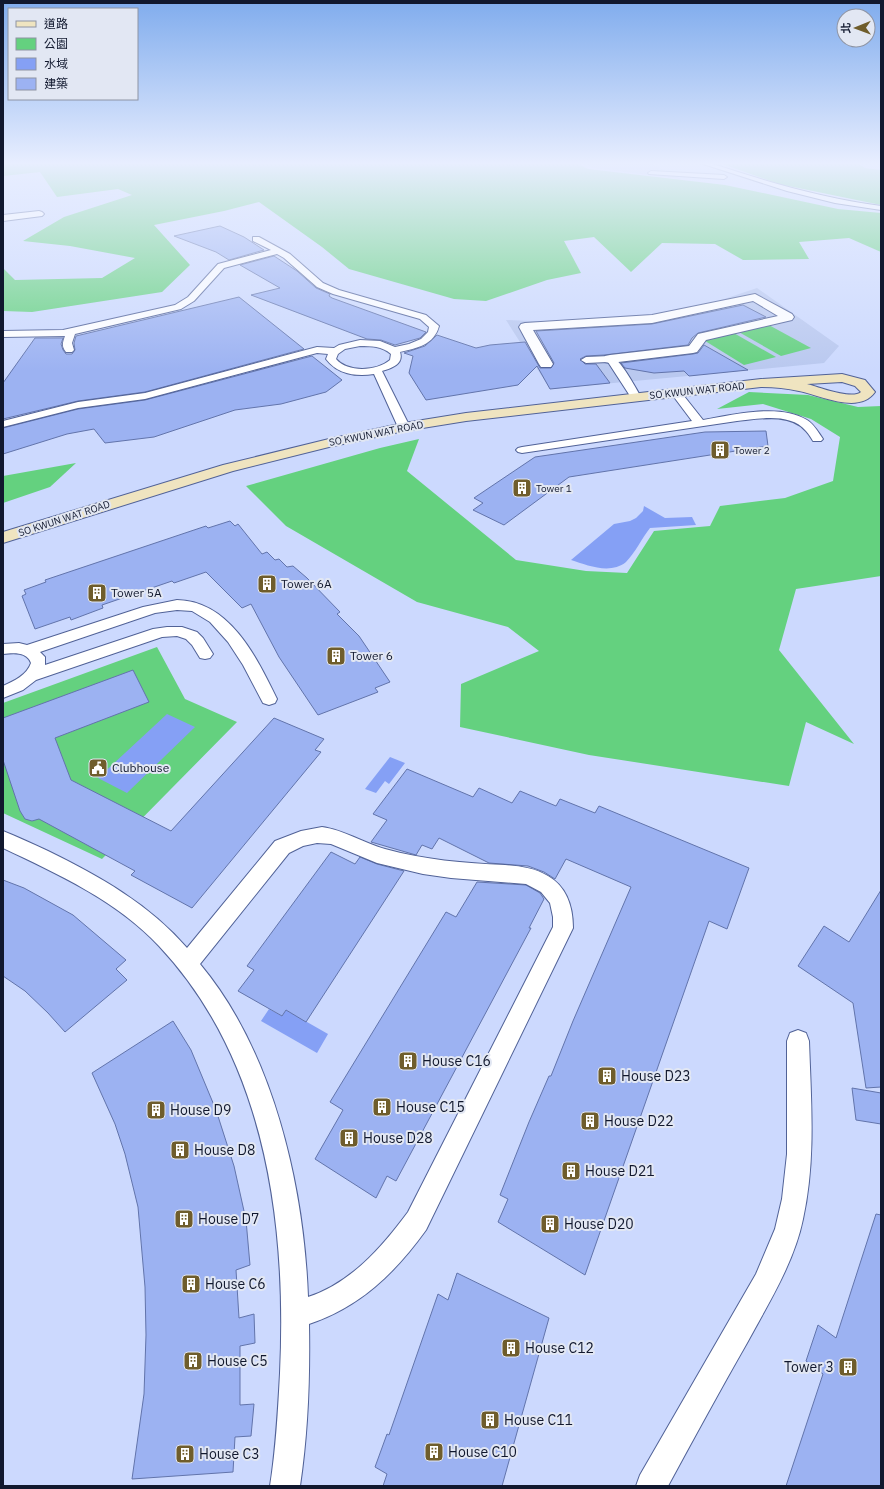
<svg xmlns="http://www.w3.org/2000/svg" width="884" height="1489" font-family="'IBM Plex Sans','Noto Sans TC',sans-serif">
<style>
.built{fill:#b9c8ef}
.green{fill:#64d17f}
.water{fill:#85a0f5}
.building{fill:#9cb2f2;stroke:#6274ab}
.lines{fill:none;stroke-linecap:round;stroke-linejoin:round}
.lane-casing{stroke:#516297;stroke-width:2}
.street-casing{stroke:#516297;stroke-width:2}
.secondary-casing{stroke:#516297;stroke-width:2}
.lane{fill:#fff;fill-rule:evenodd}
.street{fill:#fff;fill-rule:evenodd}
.secondary{fill:#efe4c0;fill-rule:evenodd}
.labels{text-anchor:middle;stroke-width:4;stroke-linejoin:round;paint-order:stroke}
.far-street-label{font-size:10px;fill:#11182e;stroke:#e2e7f3}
.far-poi-label{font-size:10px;fill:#11182e;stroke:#e2e7f3;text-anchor:start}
.poi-label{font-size:12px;fill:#11182e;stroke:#e2e7f3;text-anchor:start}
.near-poi-label{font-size:14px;fill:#11182e;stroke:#e2e7f3;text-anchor:start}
</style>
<rect width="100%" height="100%" fill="#ccd9fe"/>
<g class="built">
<path d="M 584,162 L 648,162 L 681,179 L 593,168 Z"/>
<path d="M 757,288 L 839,346 L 824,363 L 550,389 L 506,320 L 576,323 L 644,317 L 706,305 Z"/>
</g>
<g class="green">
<path d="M 3,162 L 575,162 L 588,169 L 725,185 L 838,209 L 881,213 L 881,252 L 849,238 L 799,242 L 809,259 L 743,260 L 715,244 L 662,243 L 631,272 L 594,237 L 564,241 L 581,273 L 547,280 L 486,301 L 454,299 L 349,269 L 322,247 L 259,202 L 224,211 L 154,225 L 190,265 L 162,292 L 32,312 L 3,311 L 3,268 L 15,280 L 102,278 L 135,258 L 70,246 L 23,241 L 64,217 L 132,195 L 118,189 L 57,197 L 40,172 L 3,176 Z"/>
<path d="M 717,162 L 856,162 L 865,168 L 881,170 L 881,205 L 779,184 Z"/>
<path d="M 767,324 L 811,348 L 781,356 L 737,331 Z"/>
<path d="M 732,332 L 776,357 L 744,365 L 702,339 Z"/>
<path d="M 749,392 L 808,395 L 858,407 L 881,406 L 881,576 L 796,589 L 779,650 L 854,744 L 806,722 L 789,786 L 589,755 L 460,727 L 461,684 L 539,651 L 508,627 L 417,602 L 286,526 L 246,486 L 380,448 L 419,439 L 407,471 L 516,560 L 586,571 L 627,573 L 654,531 L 710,526 L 720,506 L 785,498 L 833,481 L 840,437 L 811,419 L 763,404 L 717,409 Z"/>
<path d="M 76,463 L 50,487 L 3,503 L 3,476 Z"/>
<path d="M 157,647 L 185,699 L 237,722 L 102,859 L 3,813 L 3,703 Z"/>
</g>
<g class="water">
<path d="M 644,506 L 665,518 L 692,517 L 696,525 L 650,528 C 642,538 635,553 626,562 C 610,575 587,565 571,560 L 614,524 L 630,521 L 636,518 L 643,511 Z"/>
<path d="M 167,714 L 195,727 L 127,793 L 98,778 Z"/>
<path d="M 390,757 L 405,763 L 389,784 L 385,781 L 376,793 L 365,789 Z"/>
<path d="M 269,1009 L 282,1016 L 286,1010 L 328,1034 L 317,1053 L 261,1021 Z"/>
</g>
<g class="building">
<path d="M 220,226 L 244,237 L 264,250 L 229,260 L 216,252 L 174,236 Z"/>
<path d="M 274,256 L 297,271 L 316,288 L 330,294 L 329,296 L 332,298 L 426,332 L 420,338 L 395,345 L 381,340 L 367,339 L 251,295 L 280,288 L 240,265 Z"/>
<path d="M 239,297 L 304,349 L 145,392 L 78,401 L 3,419 L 3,383 L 35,338 L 63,338 L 61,344 L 63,350 L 66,354 L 72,354 L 75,350 L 74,343 L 76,336 Z"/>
<path d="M 743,305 L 766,317 L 698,333 L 692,338 L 688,345 L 604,355 L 586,356 L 580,359 L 585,364 L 596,364 L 610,383 L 550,389 L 537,366 L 518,385 L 426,400 L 409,373 L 413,356 L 404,353 L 425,346 L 437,335 L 476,348 L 490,345 L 525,342 L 540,368 L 551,368 L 554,363 L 536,331 L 652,324 Z"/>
<path d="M 704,345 L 748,370 L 689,376 L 684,371 L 654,373 L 625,368 L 621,363 L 693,354 L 698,353 Z"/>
<path d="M 312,356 L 342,380 L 326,392 L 281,404 L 235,410 L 154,437 L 105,443 L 94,429 L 67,434 L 3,454 L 3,428 L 78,409 L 145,400 Z"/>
<path d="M 766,431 L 768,446 L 569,477 L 504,525 L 473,510 L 483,503 L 474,498 L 535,457 L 705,432 Z"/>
<path d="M 230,521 L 235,526 L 238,524 L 262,554 L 267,552 L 275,560 L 279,559 L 287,567 L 293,566 L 307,578 L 340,612 L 337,614 L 359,636 L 390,682 L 375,688 L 378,692 L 318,715 L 279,657 L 251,604 L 242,608 L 206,572 L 174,583 L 172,581 L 102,605 L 103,608 L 71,620 L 70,617 L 35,629 L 22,596 L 26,594 L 24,590 L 46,582 L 45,580 L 206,526 L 208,528 Z"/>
<path d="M 133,670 L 149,702 L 55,738 L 71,780 L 171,831 L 274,718 L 324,739 L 315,750 L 321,752 L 192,908 L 131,875 L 135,871 L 39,819 L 32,821 L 25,819 L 20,811 L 3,760 L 3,718 Z"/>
<path d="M 407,769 L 473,797 L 479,788 L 512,803 L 520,791 L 556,806 L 560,799 L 595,813 L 599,806 L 749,868 L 727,929 L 709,921 L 585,1275 L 498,1222 L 508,1199 L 500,1195 L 529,1122 L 549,1076 L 551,1076 L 573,1021 L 631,887 L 566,859 L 555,879 L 544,872 L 528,866 L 489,863 L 439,838 L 432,849 L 422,845 L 416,855 L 371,842 L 387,820 L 373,814 Z"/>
<path d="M 331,852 L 355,864 L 360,857 L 377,864 L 404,871 L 306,1022 L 286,1010 L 282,1016 L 238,991 L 254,970 L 247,966 Z"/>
<path d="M 3,880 L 24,888 L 73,915 L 126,960 L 116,969 L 127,980 L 65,1032 L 48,1013 L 25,991 L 3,976 Z"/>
<path d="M 477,882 L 526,885 L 540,893 L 544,899 L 529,928 L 531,928 L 396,1181 L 387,1176 L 376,1198 L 315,1159 L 343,1110 L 330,1102 L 446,912 L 456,917 Z"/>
<path d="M 881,890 L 881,1087 L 866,1088 L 853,1003 L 798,966 L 824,926 L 849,942 Z"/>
<path d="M 173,1021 L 191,1050 L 216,1110 L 234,1166 L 246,1220 L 250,1265 L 236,1270 L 239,1318 L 254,1314 L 255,1343 L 240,1346 L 240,1405 L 254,1404 L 251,1436 L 235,1437 L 233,1472 L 132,1479 L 144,1394 L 146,1335 L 145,1287 L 138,1207 L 125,1154 L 115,1124 L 92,1073 Z"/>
<path d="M 852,1088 L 881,1093 L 881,1124 L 856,1120 Z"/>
<path d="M 876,1214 L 881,1215 L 881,1486 L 786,1486 L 823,1374 L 806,1361 L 818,1325 L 836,1338 Z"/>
<path d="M 457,1273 L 549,1318 L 502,1486 L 383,1486 L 387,1474 L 375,1467 L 387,1434 L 389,1435 L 438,1294 L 448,1300 Z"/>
</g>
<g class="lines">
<g class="lane-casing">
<g id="lane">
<path d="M 697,162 L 707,162 C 764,181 821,198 881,206 L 881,210 L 835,203 L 787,191 Z"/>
<path d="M 651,171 L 724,175 L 727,177 L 724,179 L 649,174 L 648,173 Z"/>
<path d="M 253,237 L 259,237 L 290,254 L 323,283 L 339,290 L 426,315 L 439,326 C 434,345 417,348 400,352 C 404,364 392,368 382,371 L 410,427 L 408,429 L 404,430 L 398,427 L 374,374 C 356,377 337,374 326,359 L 328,354 L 317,353 L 145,399 L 78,408 L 3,427 L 3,421 L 78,402 L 145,393 L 317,347 L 334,348 L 339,345 L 360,340 L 380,341 L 395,347 L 409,344 L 421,339 L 428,332 L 429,327 L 420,319 L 333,294 L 317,287 L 284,258 L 277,254 L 224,268 L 194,301 L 181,309 L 75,334 L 72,343 L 74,350 L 72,352 L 66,352 C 61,346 63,342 65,336 L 3,337 L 3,331 L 63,330 L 175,305 L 188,297 L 218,264 L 271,250 L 253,241 ZM 360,346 C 371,346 382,346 391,354 L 390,360 C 377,371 348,373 336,359 L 338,354 L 345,349 Z"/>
<path d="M 610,356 C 621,359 635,387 641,397 L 640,399 L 632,399 L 608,362 L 586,363 L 581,360 L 586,357 Z"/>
<path d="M 676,390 L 680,391 L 703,420 C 732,415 780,403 807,420 C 814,424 818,432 823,439 L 821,441 L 813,441 C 811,438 809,434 806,431 C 790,412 758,419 737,421 L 522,453 L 518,452 L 516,450 L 518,448 L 522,447 L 692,421 L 671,393 Z"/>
<path d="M 177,600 C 230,601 257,658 277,699 L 275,703 L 269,705 L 263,703 L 243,665 L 228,642 L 210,622 L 192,611 L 177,610 L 155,613 L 40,652 L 45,657 L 45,665 L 153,629 L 167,627 L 182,627 L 197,632 L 203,638 L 213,654 L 210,658 L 205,659 L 200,658 L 192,645 L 186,639 L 177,636 L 162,637 L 36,680 L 23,690 L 3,698 L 3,686 C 14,681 27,675 31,663 C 27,651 12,653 3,654 L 3,644 L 19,643 L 27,645 L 143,607 Z"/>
<path d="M 322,827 C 344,830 364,843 385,849 C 424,860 464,863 505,865 C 520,866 535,868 548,876 C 567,887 573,907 573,928 L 426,1230 C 395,1273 360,1307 309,1324 C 310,1378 308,1433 300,1486 L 270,1486 C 276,1449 278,1411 280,1373 C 287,1223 266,1060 159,946 C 117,901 58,874 3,848 L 3,831 C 18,837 33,844 48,851 C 99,876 149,904 187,948 L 275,841 L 301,831 ZM 317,843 L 331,844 L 377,863 L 423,874 L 451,878 L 526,884 L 541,892 L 550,903 L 553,917 L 553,927 L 408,1212 C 382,1247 351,1283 308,1297 C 304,1186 273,1051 200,964 L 289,853 L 303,846 Z"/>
<path d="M 798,1030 L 806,1033 L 809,1041 C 811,1101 816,1160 803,1219 C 794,1263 768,1304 747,1343 C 720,1390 694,1438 668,1486 L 636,1486 L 640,1475 L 756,1274 L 775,1229 L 782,1199 L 787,1154 L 787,1041 L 790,1033 Z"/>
</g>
</g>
<g class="street-casing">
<g id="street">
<path d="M 39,211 L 42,212 L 44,214 L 42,216 L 3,221 L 3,215 Z"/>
<path d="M 755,294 L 792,314 L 794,317 L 792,320 L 706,340 L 697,352 L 693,353 L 610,363 L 605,362 L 604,359 L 605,356 L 610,355 L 689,346 L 698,334 L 778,316 L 753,301 L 652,323 L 533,330 L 553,364 L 551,367 L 541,367 L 539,364 L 519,327 L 521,324 L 525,323 L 652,315 Z"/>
</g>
</g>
<g class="secondary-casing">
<path id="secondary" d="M 842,374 L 865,380 L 875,392 C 859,415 820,395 799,391 C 786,388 774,387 761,387 L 466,421 L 404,431 L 329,447 L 233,471 L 3,543 L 3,532 L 223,465 L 329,439 L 404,423 L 466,413 L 761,379 ZM 842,382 L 855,386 L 861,392 C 852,400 818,387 807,384 Z"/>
</g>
<use href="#lane" class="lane"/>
<use href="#street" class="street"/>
<use href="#secondary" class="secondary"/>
</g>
<linearGradient id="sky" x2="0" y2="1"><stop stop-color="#80aced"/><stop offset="0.44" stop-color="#e8eeff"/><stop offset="1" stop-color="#e8eeff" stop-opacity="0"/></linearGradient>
<rect width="884" height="371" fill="url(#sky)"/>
<defs>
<g id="building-square" transform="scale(1)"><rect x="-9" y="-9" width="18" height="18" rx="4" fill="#6f5d2c" stroke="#e2e7f3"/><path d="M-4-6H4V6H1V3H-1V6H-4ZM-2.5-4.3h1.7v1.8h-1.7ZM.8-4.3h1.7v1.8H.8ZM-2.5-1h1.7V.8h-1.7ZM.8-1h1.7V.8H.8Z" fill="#fff"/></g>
<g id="civic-square" transform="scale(1)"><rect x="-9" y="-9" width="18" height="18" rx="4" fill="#6f5d2c" stroke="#e2e7f3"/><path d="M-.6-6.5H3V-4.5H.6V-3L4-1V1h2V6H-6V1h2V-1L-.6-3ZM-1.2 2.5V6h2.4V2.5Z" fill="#fff"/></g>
</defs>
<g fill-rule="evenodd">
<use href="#building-square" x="720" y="450"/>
<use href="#building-square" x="522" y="488"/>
<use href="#building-square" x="267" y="584"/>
<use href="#building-square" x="97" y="593"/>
<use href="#building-square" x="336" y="656"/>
<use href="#civic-square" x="98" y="768"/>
<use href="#building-square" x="408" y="1061"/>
<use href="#building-square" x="607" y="1076"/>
<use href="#building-square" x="382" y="1107"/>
<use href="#building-square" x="156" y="1110"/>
<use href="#building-square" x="590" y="1121"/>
<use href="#building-square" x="349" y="1138"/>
<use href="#building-square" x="180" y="1150"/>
<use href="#building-square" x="571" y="1171"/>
<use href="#building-square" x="184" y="1219"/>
<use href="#building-square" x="550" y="1224"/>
<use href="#building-square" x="191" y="1284"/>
<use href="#building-square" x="511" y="1348"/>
<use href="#building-square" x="193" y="1361"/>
<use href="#building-square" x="848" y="1367"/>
<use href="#building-square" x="490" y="1420"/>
<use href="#building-square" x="434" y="1452"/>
<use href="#building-square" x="185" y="1454"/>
</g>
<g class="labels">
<g class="far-street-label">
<text transform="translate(697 390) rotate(-6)" y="4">SO KWUN WAT ROAD</text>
<text transform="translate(376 433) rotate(-11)" y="4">SO KWUN WAT ROAD</text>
<text transform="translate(64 518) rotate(-18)" y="4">SO KWUN WAT ROAD</text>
</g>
<g class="far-poi-label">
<text x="734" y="454">Tower 2</text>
<text x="536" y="492">Tower 1</text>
</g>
<g class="poi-label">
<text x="281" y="588">Tower 6A</text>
<text x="111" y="597">Tower 5A</text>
<text x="350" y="660">Tower 6</text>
<text x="112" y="772">Clubhouse</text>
</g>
<g class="near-poi-label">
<text x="422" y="1066">House C16</text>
<text x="621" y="1081">House D23</text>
<text x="396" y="1112">House C15</text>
<text x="170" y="1115">House D9</text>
<text x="604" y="1126">House D22</text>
<text x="363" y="1143">House D28</text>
<text x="194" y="1155">House D8</text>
<text x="585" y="1176">House D21</text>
<text x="198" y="1224">House D7</text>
<text x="564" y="1229">House D20</text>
<text x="205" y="1289">House C6</text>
<text x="525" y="1353">House C12</text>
<text x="207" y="1366">House C5</text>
<text x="834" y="1372" text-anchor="end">Tower 3</text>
<text x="504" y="1425">House C11</text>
<text x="448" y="1457">House C10</text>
<text x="199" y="1459">House C3</text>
</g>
</g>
<rect width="884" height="1489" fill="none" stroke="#11182e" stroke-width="8"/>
<rect x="8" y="8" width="130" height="92" fill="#e2e7f3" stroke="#8e94a4"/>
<rect x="16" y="21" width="20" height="6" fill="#efe4c0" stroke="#8e94a4"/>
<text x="44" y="28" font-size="12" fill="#11182e">道路</text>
<rect x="16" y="38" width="20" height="12" fill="#64d17f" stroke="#8e94a4"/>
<text x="44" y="48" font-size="12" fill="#11182e">公園</text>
<rect x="16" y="58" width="20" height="12" fill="#85a0f5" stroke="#8e94a4"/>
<text x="44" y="68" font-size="12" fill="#11182e">水域</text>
<rect x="16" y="78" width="20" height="12" fill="#9cb2f2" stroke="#8e94a4"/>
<text x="44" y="88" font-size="12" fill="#11182e">建築</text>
<g transform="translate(856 28) rotate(269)"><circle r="19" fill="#e2e7f3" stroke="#8e94a4"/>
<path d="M0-3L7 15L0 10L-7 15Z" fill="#6f5d2c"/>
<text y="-6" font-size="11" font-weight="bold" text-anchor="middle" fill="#11182e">北</text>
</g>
</svg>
